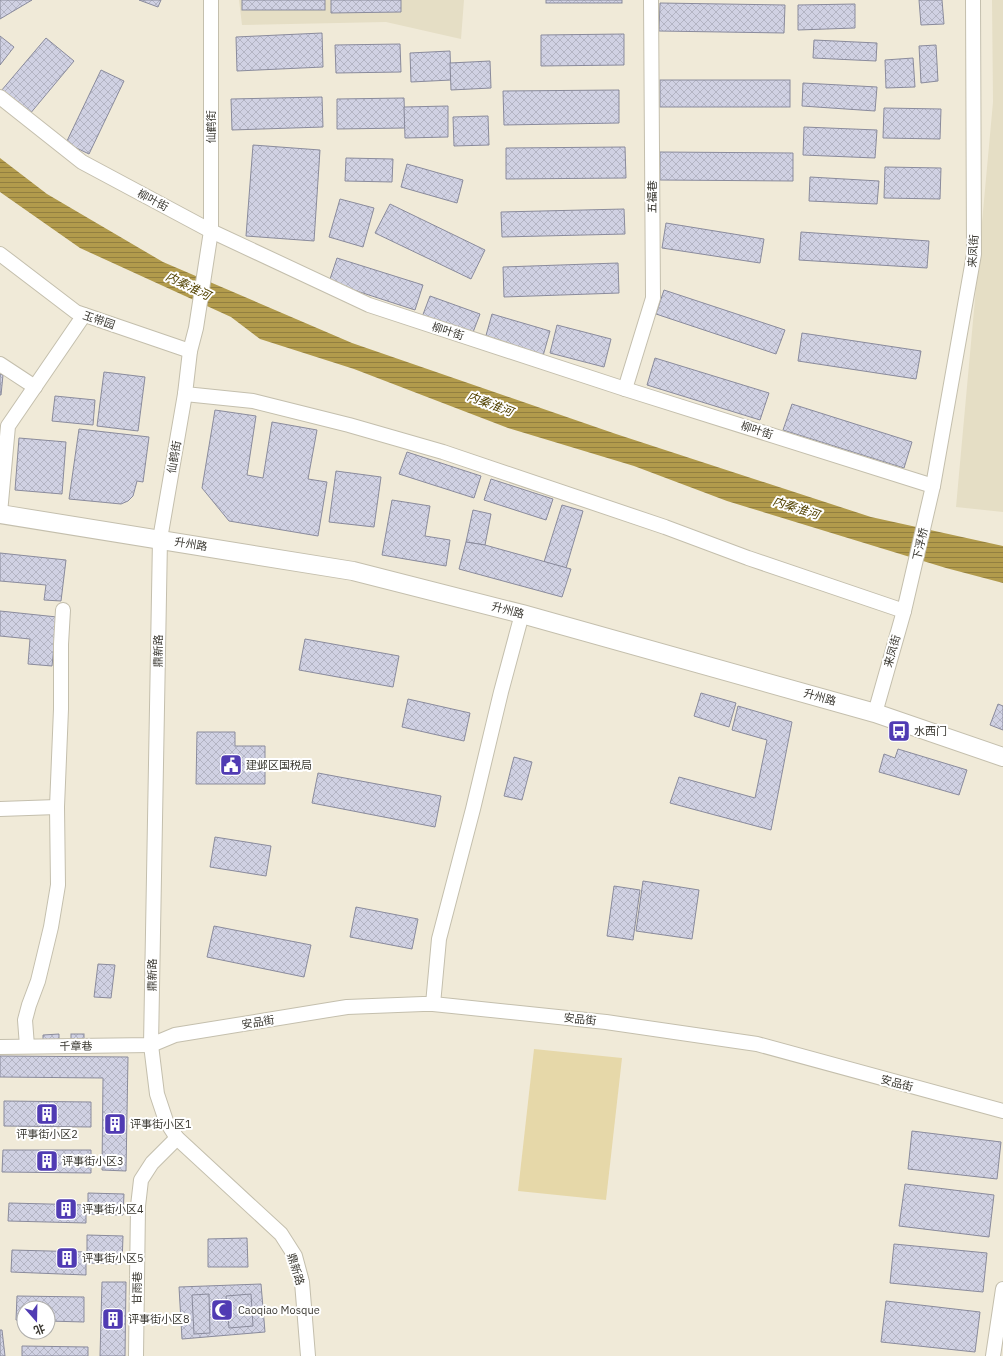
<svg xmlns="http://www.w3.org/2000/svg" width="1003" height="1356" font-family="'IBM Plex Sans','Noto Sans SC',sans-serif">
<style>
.built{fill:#e5dec5}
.pitch{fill:#e6d8a9}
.water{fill:url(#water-rules)}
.building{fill:url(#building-cross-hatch);stroke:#8a8b9c}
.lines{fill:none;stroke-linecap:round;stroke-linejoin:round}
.minor-casing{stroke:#c4bfad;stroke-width:16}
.major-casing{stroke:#c4bfad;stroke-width:20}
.minor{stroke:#fff;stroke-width:14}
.major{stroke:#fff;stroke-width:18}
.labels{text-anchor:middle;stroke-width:4;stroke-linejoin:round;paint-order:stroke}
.street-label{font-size:11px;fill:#393730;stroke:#fff}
.poi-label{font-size:11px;fill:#393730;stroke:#fff;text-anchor:start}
.water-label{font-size:12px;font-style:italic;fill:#524200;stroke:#fff}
</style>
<defs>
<pattern id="water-rules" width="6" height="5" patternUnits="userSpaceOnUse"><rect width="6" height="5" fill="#b29b4c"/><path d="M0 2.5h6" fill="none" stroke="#927f40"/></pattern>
<pattern id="building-cross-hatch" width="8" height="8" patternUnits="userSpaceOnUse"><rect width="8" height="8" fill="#d0d1e3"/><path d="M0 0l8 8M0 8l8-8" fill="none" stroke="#b3b4c3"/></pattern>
</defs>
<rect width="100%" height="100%" fill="#f0ead8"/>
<g class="built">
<path d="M 239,0 L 464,0 L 461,39 L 386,22 L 242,25 Z"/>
<path d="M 992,0 L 1003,0 L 1003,512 L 956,507 L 993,102 Z"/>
</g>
<path class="pitch" d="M 534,1049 L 622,1058 L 606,1200 L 518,1191 Z"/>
<path class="water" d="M 0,158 L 47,194 L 163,262 L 352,343 L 616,434 L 871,517 L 1003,546 L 1003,583 L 946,568 L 727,501 L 634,466 L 508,428 L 354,369 L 260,339 L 231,317 L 80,248 L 0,192 Z"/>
<g class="building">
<path d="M 0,0 L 32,0 L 0,19 Z"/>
<path d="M 139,0 L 161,0 L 158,7 Z"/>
<rect x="242" y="0" width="83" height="10"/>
<path d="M 331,0 L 401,0 L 401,12 L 331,13 Z"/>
<rect x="546" y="0" width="76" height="3"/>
<path d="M 919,0 L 942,0 L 944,24 L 921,25 Z"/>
<path d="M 660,3 L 785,5 L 784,33 L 659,31 Z"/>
<path d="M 855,4 L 855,28 L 798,30 L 798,5 Z"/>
<path d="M 322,33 L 323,67 L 237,71 L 236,37 Z"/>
<path d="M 624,34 L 624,65 L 541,66 L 541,35 Z"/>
<path d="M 0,36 L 14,47 L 0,65 Z"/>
<path d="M 46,38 L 74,61 L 29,115 L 1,91 Z"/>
<path d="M 814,40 L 877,43 L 876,61 L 813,58 Z"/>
<path d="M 400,44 L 401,72 L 336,73 L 335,45 Z"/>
<path d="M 936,45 L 938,81 L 921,83 L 919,46 Z"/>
<path d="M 450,51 L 451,80 L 411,82 L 410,53 Z"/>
<path d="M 913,58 L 915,87 L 886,88 L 885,60 Z"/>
<path d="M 490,61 L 491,88 L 451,90 L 450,63 Z"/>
<path d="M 101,70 L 124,81 L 89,154 L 66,143 Z"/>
<rect x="660" y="80" width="130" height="27"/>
<path d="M 803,83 L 877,87 L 875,111 L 802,106 Z"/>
<path d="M 619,90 L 619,123 L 504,125 L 503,91 Z"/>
<path d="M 322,97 L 323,127 L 232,130 L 231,99 Z"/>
<path d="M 404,98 L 405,128 L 337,129 L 337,99 Z"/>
<path d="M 448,106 L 448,137 L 405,138 L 404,107 Z"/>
<path d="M 884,108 L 941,109 L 940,139 L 883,138 Z"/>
<path d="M 488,116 L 489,145 L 454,146 L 453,117 Z"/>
<path d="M 804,127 L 877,130 L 875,158 L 803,155 Z"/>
<path d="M 253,145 L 320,150 L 314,241 L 246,236 Z"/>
<path d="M 625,147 L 626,178 L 506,179 L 506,148 Z"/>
<path d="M 660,152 L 793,153 L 793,181 L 660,180 Z"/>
<path d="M 346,158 L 393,159 L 392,182 L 345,181 Z"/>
<path d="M 407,164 L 463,180 L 457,203 L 401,187 Z"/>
<path d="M 885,167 L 941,168 L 940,199 L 884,198 Z"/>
<path d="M 810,177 L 879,181 L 877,204 L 809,201 Z"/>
<path d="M 340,199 L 374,208 L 363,247 L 329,237 Z"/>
<path d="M 390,204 L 485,250 L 471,279 L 375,233 Z"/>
<path d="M 624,209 L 625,234 L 502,237 L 501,212 Z"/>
<path d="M 666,223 L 764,239 L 760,263 L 662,248 Z"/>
<path d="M 801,232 L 929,241 L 927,268 L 799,260 Z"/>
<path d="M 337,258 L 423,285 L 415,310 L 329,282 Z"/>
<path d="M 618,263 L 619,293 L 504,297 L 503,267 Z"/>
<path d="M 664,290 L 785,330 L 776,354 L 656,314 Z"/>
<path d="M 430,296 L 480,314 L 472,335 L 422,317 Z"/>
<path d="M 492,314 L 550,331 L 543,356 L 485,339 Z"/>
<path d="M 557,325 L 611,339 L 604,367 L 550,353 Z"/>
<path d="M 802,333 L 921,351 L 916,379 L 798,361 Z"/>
<path d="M 655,358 L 769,393 L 760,420 L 647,385 Z"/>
<path d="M 104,372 L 145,377 L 138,431 L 97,426 Z"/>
<path d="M 0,374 L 3,375 L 1,395 L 0,395 Z"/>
<path d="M 55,396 L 95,400 L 93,425 L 52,421 Z"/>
<path d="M 792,404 L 912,442 L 904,468 L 783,430 Z"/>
<path d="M 215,410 L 256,416 L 247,475 L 263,478 L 272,422 L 317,430 L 308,479 L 327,482 L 318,536 L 229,521 L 202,488 Z"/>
<path d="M 79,429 L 149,437 L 143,482 L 137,481 L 133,496 L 128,501 L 121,504 L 69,499 Z"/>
<path d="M 19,438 L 66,442 L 62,494 L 15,490 Z"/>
<path d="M 407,452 L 481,476 L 474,498 L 399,474 Z"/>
<path d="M 336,471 L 381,477 L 374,527 L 329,522 Z"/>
<path d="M 491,479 L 553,499 L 546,520 L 484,500 Z"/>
<path d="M 392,500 L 430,506 L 425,536 L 450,540 L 446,566 L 382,555 Z"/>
<path d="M 562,505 L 583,511 L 566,568 L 544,562 Z"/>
<path d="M 473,510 L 491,514 L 485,545 L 466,542 Z"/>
<path d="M 466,542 L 485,545 L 571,569 L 562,597 L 459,569 Z"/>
<path d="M 0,553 L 66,560 L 61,601 L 44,600 L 46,585 L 0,581 Z"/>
<path d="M 0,611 L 57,617 L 52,666 L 28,664 L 30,639 L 0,636 Z"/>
<path d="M 305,639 L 399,656 L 393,687 L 299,670 Z"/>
<path d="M 701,693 L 736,703 L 729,727 L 694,716 Z"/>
<path d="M 408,699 L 470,713 L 464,741 L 402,727 Z"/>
<path d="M 998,704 L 1003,706 L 1003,730 L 990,725 Z"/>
<path d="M 738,706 L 792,722 L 771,830 L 670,803 L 679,777 L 755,798 L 767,740 L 732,730 Z"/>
<path d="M 197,732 L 235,732 L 235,746 L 265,746 L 265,784 L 196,784 Z"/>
<path d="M 898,749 L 967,770 L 959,795 L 879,772 L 884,754 L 895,758 Z"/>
<path d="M 514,757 L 532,762 L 522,800 L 504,796 Z"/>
<path d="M 318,773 L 441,796 L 435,827 L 312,803 Z"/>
<path d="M 215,837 L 271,846 L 266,876 L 210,867 Z"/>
<path d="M 643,881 L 699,890 L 692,939 L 636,931 Z"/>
<path d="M 614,886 L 640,890 L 633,940 L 607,936 Z"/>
<path d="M 356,907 L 418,919 L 412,949 L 350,937 Z"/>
<path d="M 214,926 L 311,945 L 304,977 L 207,957 Z"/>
<path d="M 98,964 L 115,965 L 111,998 L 94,997 Z"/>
<path d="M 59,1034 L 59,1043 L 43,1044 L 43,1035 Z"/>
<rect x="71" y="1034" width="13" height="9"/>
<path d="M 0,1056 L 128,1057 L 126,1171 L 102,1170 L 103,1078 L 0,1077 Z"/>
<path d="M 4,1101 L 91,1102 L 91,1127 L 4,1126 Z"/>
<path d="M 912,1131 L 1001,1142 L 997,1179 L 908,1169 Z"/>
<path d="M 3,1150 L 91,1150 L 91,1173 L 2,1172 Z"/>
<path d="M 905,1184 L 994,1195 L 989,1237 L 899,1226 Z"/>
<path d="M 88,1193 L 124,1194 L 123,1215 L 86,1214 L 86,1223 L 8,1221 L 9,1203 L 88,1205 Z"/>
<path d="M 87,1235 L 123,1236 L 122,1264 L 86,1263 L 86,1275 L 11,1272 L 12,1250 L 87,1252 Z"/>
<path d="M 247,1238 L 248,1267 L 208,1267 L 208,1239 Z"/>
<path d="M 894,1244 L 987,1253 L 983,1292 L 890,1283 Z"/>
<path d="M 102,1282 L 126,1282 L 125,1356 L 100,1356 Z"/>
<path d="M 261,1284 L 265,1332 L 182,1339 L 179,1287 Z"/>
<path d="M 209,1294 L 210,1333 L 194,1334 L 192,1295 Z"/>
<path d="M 251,1294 L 253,1326 L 229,1328 L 226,1296 Z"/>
<path d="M 17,1296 L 84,1297 L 84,1322 L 48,1321 L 48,1308 L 24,1308 L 24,1321 L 16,1320 Z"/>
<path d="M 886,1301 L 980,1312 L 975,1352 L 881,1342 Z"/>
<path d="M 0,1330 L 2,1330 L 5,1356 L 0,1356 Z"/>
<path d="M 22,1346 L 88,1347 L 88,1356 L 22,1356 Z"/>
</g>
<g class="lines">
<g class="minor-casing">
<g id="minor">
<path d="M 211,0 L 211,231 L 196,328 L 190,351 L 185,394 L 160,539 L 151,1045 L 157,1094 L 166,1121 L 177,1138 L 281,1234 L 295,1256 L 302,1282 L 308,1356"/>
<path d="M 0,97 L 82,162 L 211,231 L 369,305 L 625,389 L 933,486"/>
<path d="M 0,254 L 76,312 L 190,351"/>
<path d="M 0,364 L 35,387"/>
<path d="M 625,389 L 653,298 L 651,0"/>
<path d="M 185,394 L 253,401 L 349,425 L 443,452 L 665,527 L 748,558 L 904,611"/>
<path d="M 0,513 L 8,426 L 84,315"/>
<path d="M 875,713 L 904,611 L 933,486 L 974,254 L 973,0"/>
<path d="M 0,809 L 57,807"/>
<path d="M 433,1004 L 439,939 L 473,809 L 501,692 L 522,614"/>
<path d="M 27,1046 L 25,1020 L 29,1005 L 38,981 L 51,927 L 58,885 L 57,807 L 61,709 L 61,644 L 63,610"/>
<path d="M 0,1047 L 151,1045 L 175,1035 L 347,1007 L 423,1004 L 433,1004 L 606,1022 L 757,1044 L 1003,1111"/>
<path d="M 136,1356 L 138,1206 L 141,1180 L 152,1163 L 177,1138"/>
<path d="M 993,1356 L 1003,1289"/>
</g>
</g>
<g class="major-casing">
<path id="major" d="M 0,514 L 353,571 L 522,614 L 875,713 L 1003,757"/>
</g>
<use href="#minor" class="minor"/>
<use href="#major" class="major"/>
</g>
<defs>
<g id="bus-square" transform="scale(1.15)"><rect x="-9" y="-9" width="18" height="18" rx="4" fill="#503bb3" stroke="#fff"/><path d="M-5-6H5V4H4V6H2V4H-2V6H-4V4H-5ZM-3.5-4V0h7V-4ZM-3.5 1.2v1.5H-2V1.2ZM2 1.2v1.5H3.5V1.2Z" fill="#fff"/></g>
<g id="civic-square" transform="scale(1.15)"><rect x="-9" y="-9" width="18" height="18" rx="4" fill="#503bb3" stroke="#fff"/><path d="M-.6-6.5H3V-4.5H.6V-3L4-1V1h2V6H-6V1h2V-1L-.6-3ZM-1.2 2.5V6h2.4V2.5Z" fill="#fff"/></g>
<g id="building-square" transform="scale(1.15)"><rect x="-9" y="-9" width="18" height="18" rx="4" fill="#503bb3" stroke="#fff"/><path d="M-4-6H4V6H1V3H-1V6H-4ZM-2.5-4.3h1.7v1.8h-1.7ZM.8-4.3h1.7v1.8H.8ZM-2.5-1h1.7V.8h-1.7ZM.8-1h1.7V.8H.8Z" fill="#fff"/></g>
<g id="mosque-square" transform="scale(1.15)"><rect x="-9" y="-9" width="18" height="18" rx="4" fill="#503bb3" stroke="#fff"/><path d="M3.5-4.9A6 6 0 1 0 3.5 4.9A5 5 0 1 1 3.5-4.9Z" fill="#fff"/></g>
</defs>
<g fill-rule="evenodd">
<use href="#bus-square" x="899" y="731"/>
<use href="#civic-square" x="231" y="765"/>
<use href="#building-square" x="47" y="1114"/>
<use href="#building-square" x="115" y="1124"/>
<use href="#building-square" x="47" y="1161"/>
<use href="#building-square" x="66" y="1209"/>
<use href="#building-square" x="67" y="1258"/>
<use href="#mosque-square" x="222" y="1310"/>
<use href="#building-square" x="113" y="1319"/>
</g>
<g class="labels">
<g class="street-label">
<text transform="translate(211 127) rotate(-90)" y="4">仙鹤街</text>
<text transform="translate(652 197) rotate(-90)" y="4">五福巷</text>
<text transform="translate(153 200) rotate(28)" y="4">柳叶街</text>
<text transform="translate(973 251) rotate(-86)" y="4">来凤街</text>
<text transform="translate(99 320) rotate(19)" y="4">玉带园</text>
<text transform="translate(448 331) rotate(18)" y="4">柳叶街</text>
<text transform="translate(757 430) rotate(18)" y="4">柳叶街</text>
<text transform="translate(174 457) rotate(-80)" y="4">仙鹤街</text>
<text transform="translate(191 544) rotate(9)" y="4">升州路</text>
<text transform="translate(920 544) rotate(-77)" y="4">下浮桥</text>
<text transform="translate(508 610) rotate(15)" y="4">升州路</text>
<text transform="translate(158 651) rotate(-89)" y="4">鼎新路</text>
<text transform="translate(892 651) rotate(-74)" y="4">来凤街</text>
<text transform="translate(820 697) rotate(16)" y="4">升州路</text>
<text transform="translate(152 975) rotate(-89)" y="4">鼎新路</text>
<text transform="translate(580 1019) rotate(6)" y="4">安品街</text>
<text transform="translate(258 1022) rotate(-9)" y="4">安品街</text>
<text transform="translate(76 1046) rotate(-1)" y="4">千章巷</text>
<text transform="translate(897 1083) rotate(15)" y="4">安品街</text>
<text transform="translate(296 1269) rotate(73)" y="4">鼎新路</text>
<text transform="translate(137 1288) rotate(-89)" y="4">甘雨巷</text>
</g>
<g class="poi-label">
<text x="914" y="735">水西门</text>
<text x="246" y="769">建邺区国税局</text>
<text x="130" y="1128">评事街小区1</text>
<text x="47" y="1138" text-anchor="middle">评事街小区2</text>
<text x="62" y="1165">评事街小区3</text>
<text x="82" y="1213">评事街小区4</text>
<text x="82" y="1262">评事街小区5</text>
<text x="238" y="1314">Caoqiao Mosque</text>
<text x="128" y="1323">评事街小区8</text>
</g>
<g class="water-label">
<text transform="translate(188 286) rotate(26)" y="4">内秦淮河</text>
<text transform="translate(490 404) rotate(21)" y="4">内秦淮河</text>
<text transform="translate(796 508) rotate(18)" y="4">内秦淮河</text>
</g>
</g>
<g transform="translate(36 1320) rotate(160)"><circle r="19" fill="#ffffff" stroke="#b0afac"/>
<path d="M0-3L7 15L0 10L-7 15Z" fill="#503bb3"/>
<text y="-6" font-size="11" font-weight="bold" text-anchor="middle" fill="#393730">北</text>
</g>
</svg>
